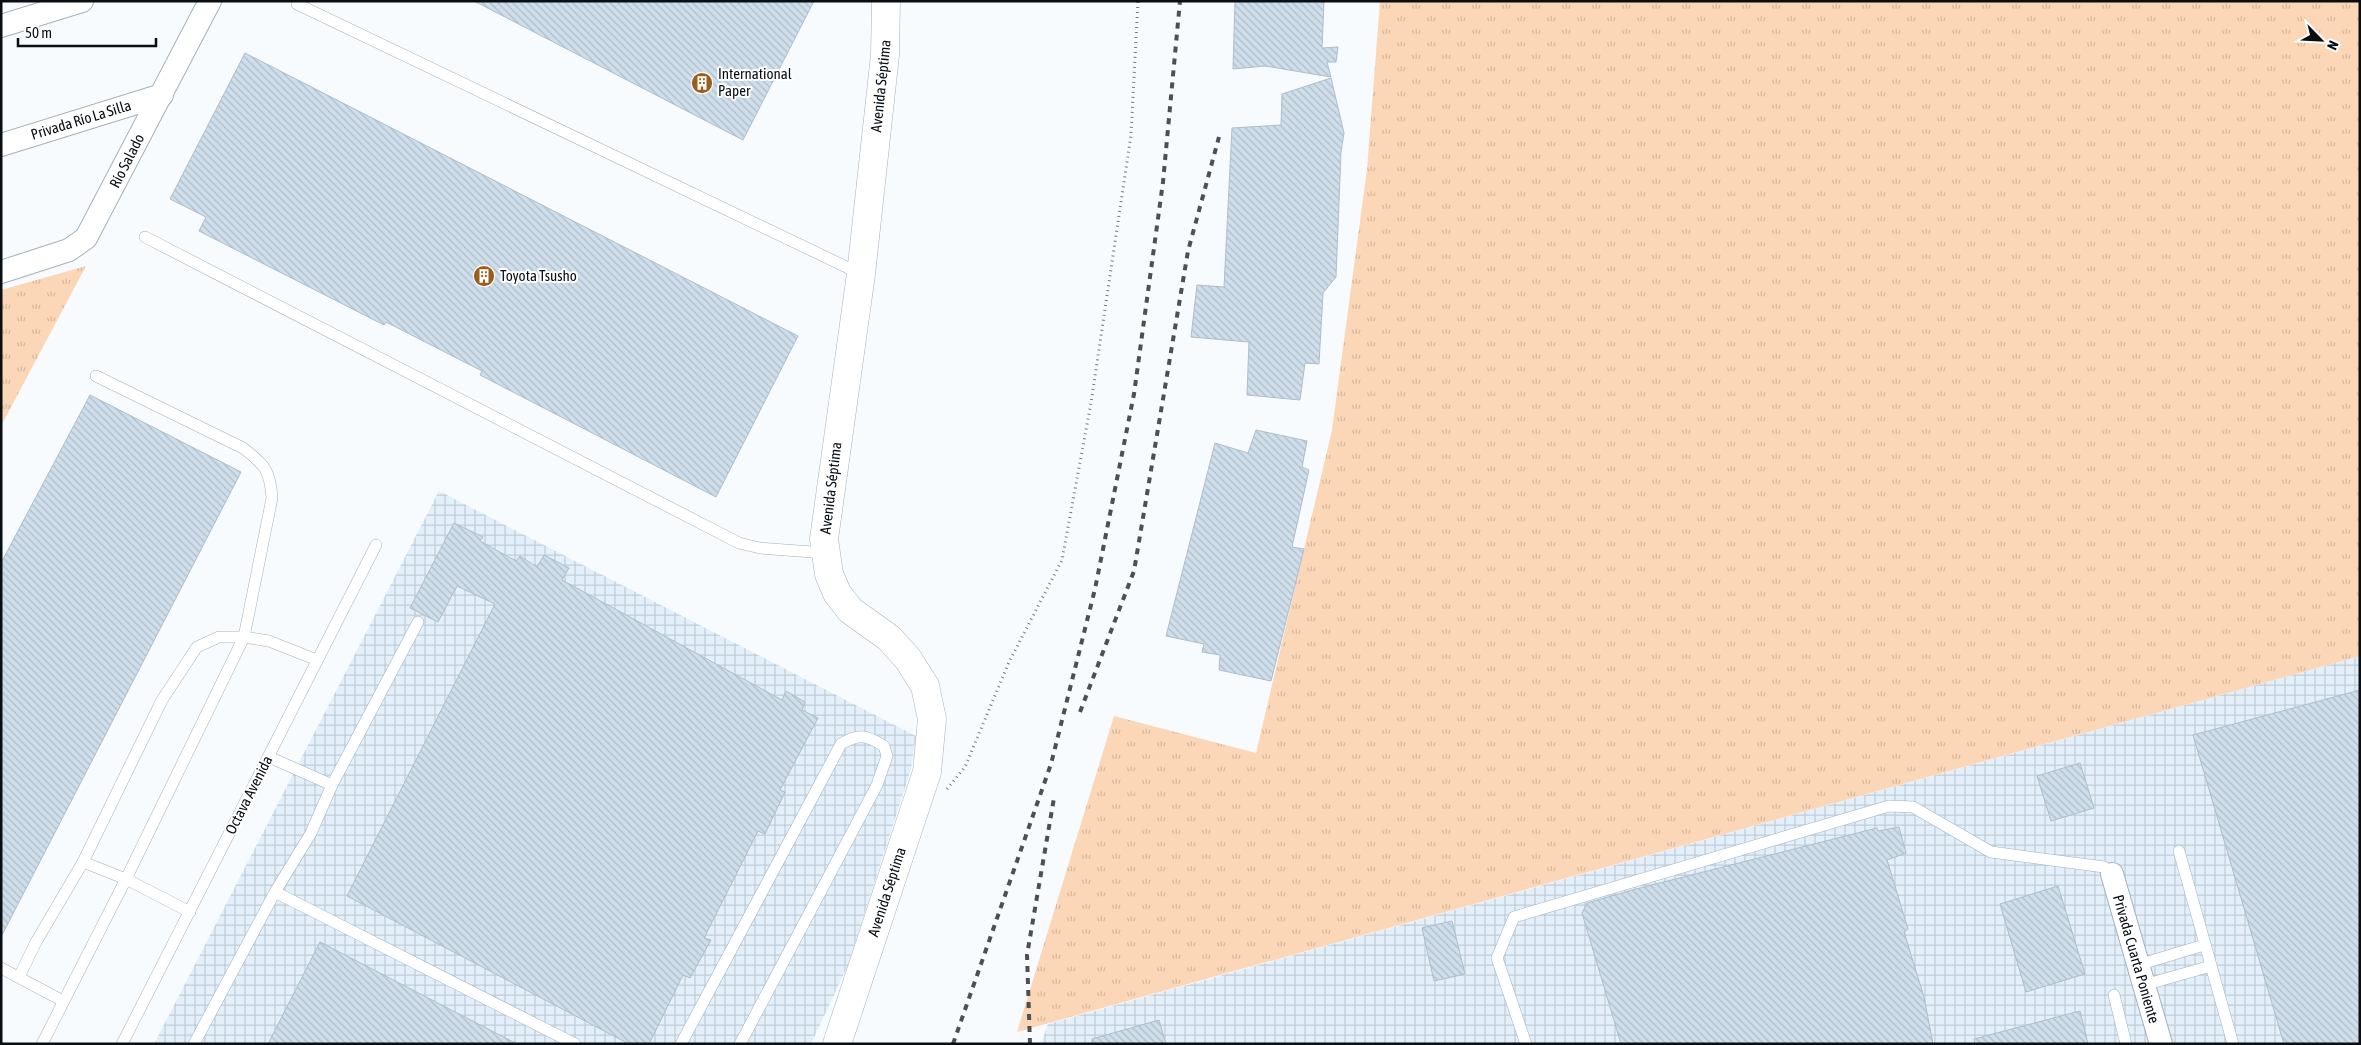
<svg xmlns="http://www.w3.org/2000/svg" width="2361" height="1045" font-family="'Asap Condensed',sans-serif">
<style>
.industrial{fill:url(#industrial-grid)}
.grass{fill:url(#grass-tufts)}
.building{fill:url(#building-back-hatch);stroke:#aebdca}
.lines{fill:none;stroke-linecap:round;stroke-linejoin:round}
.lane-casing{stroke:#a2b1bd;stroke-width:12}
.street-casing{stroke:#a2b1bd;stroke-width:24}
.secondary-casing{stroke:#a2b1bd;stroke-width:29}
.path{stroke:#767a7e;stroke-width:3;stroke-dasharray:1 4;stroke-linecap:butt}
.lane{stroke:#fff;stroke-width:11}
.street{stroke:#fff;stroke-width:22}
.secondary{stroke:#fff;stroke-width:28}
.rail{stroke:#4c5055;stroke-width:4;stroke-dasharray:6 6;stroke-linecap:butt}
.labels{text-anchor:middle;stroke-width:4;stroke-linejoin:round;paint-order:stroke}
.poi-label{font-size:15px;fill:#090e13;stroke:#fff;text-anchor:start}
.street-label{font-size:15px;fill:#090e13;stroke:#fff}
</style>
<defs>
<pattern id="industrial-grid" width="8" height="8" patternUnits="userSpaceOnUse" patternTransform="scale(1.25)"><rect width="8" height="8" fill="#e3f0fb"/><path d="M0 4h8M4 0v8" fill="none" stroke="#c1cdd6"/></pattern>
<pattern id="grass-tufts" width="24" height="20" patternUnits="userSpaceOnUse" patternTransform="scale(1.25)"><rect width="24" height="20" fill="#fbd7b7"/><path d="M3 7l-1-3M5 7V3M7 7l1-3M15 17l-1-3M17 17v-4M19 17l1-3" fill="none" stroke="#d6b79c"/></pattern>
<pattern id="building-back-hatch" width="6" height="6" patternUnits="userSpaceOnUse" patternTransform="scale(1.25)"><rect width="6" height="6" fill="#cedeeb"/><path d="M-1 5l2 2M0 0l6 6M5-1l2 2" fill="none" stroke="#b0bdc9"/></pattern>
</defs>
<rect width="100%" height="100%" fill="#f8fbfe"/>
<g class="industrial">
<path d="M 439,491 L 916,736 L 911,769 L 848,965 L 811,1044 L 154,1044 Z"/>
<path d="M 2360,656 L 2360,1044 L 1041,1044 L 1048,1024 Z"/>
</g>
<g class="grass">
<path d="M 1380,1 L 2360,1 L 2360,656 L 1017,1032 L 1114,716 L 1256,753 L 1332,430 L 1367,169 Z"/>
<path d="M 86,266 L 1,426 L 1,290 Z"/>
</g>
<g class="building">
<path d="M 474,1 L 814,1 L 743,140 Z"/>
<path d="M 1235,1 L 1324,1 L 1322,48 L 1338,47 L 1336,62 L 1327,62 L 1331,77 L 1265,66 L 1233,69 Z"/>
<path d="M 245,53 L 798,336 L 716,497 L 480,375 L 482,371 L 386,322 L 384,325 L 199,231 L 206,217 L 170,199 Z"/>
<path d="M 1331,78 L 1344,133 L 1341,152 L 1336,277 L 1323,293 L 1319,364 L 1305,363 L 1300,400 L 1247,395 L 1249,342 L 1191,337 L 1197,285 L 1224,287 L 1232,128 L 1281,125 L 1282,94 Z"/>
<path d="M 90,395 L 241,472 L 1,937 L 1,563 Z"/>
<path d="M 1256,430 L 1307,441 L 1302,467 L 1309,470 L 1292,547 L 1304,549 L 1271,681 L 1219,670 L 1220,655 L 1202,652 L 1204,644 L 1166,636 L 1215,443 L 1248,453 Z"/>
<path d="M 454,523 L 483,537 L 480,541 L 516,561 L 520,556 L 537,567 L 544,555 L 569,568 L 562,580 L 782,700 L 786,691 L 805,702 L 802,710 L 818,718 L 780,790 L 785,792 L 765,834 L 758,831 L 704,938 L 711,940 L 690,978 L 683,975 L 649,1044 L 629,1044 L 347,896 L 495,604 L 457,586 L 438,622 L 410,608 Z"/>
<path d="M 2360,690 L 2360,1044 L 2284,1044 L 2193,735 Z"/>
<path d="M 2080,763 L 2094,808 L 2051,821 L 2037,776 Z"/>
<path d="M 1899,827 L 1906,853 L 1887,860 L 1908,929 L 1904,932 L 1924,997 L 1933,1044 L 1621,1044 L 1582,913 L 1587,903 L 1636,889 L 1877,828 L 1878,831 Z"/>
<path d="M 2058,886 L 2085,974 L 2026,992 L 2000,904 Z"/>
<path d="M 1452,921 L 1465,974 L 1434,981 L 1422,928 Z"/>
<path d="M 320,942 L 517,1044 L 268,1044 Z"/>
<path d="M 2080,1011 L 2088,1044 L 1975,1044 L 1974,1039 Z"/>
<path d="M 1159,1020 L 1166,1044 L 1092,1044 L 1092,1039 Z"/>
</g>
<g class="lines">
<g class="lane-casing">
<g id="lane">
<path d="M 297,4 L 861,274"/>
<path d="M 145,237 L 739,543 L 760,548 L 825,553"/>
<path d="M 332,785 L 418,622"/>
<path d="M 2179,851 L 2233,1044"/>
<path d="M 83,862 L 126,879 L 190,912"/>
<path d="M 275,892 L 575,1044"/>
<path d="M 2138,965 L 2204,945"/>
<path d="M 1,968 L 63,1001"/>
<path d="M 19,977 L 36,942 L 83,862 L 162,700 L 197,647 L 219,637 L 244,637 L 269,641 L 317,660"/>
<path d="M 2144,985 L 2211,966"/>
<path d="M 2114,995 L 2126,1044"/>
<path d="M 42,1044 L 126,879 L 244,637 L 272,498 C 270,470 265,465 243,448 L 96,376"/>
<path d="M 122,1044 L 376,545"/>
<path d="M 194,1044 L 275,892 L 311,833 L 332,785 L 269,757"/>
<path d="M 681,1044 L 841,744 C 859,733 866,735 884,746 L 887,756 L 877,785 L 740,1044"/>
<path d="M 1526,1044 L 1497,958 L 1514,917 L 1889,806 L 1913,807 L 1991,852 L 2104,867 L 2112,874"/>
</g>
</g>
<g class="street-casing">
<g id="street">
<path d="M 1,26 L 82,1"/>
<path d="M 1,145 L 162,95"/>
<path d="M 1,272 L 69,250 L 86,238 L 210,1"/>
<path d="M 2112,874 L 2161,1044"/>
</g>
</g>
<g class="secondary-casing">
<path id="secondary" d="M 837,1044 L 927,772 L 932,719 L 925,686 L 908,659 L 889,638 L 850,610 L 837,593 L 829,574 L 824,539 L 861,274 L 885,55 L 886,1"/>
</g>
<path class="path" d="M 947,789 L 965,767 L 1009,662 L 1062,560 L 1091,403 L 1131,135 L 1138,1"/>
<use href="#lane" class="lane"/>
<use href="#street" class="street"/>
<use href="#secondary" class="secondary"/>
<g class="rail">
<path d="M 1080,712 L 1134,571 L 1188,251 L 1219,137"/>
<path d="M 953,1044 L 1051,764 L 1095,589 L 1134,394 L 1163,182 L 1180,1"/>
<path d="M 1030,1044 L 1027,955 L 1054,798"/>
</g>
</g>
<defs>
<g id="building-disc" transform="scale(1.125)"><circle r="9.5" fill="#9a5f1f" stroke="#fff"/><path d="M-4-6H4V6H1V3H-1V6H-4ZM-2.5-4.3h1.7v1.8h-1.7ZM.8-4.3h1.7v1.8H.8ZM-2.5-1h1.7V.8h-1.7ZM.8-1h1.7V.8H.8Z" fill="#fff"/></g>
</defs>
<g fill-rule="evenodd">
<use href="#building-disc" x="702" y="83"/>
<use href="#building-disc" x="484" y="276"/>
</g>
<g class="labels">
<g class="poi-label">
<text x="718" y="79">International<tspan x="718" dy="17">Paper</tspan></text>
<text x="500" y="281">Toyota Tsusho</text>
</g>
<g class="street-label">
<text transform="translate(881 86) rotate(-84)" y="5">Avenida Séptima</text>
<text transform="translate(81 120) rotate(-17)" y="5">Privada Río La Silla</text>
<text transform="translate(127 161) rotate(-63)" y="5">Río Salado</text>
<text transform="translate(831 488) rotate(-83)" y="5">Avenida Séptima</text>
<text transform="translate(249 795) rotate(-63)" y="5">Octava Avenida</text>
<text transform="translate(887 892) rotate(-72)" y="5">Avenida Séptima</text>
<text transform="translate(2136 959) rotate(74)" y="5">Privada Cuarta Poniente</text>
</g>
</g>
<rect width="2361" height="1045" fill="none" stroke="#090e13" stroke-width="5"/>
<g transform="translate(2321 40) rotate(114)" stroke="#ffffff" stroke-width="4" paint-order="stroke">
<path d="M0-4L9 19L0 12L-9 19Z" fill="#090e13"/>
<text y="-8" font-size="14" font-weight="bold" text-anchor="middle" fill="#090e13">N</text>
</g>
<path d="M18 38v8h138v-8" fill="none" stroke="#090e13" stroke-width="2.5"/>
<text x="25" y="38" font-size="15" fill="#090e13" stroke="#ffffff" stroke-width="4" paint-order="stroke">50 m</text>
</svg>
